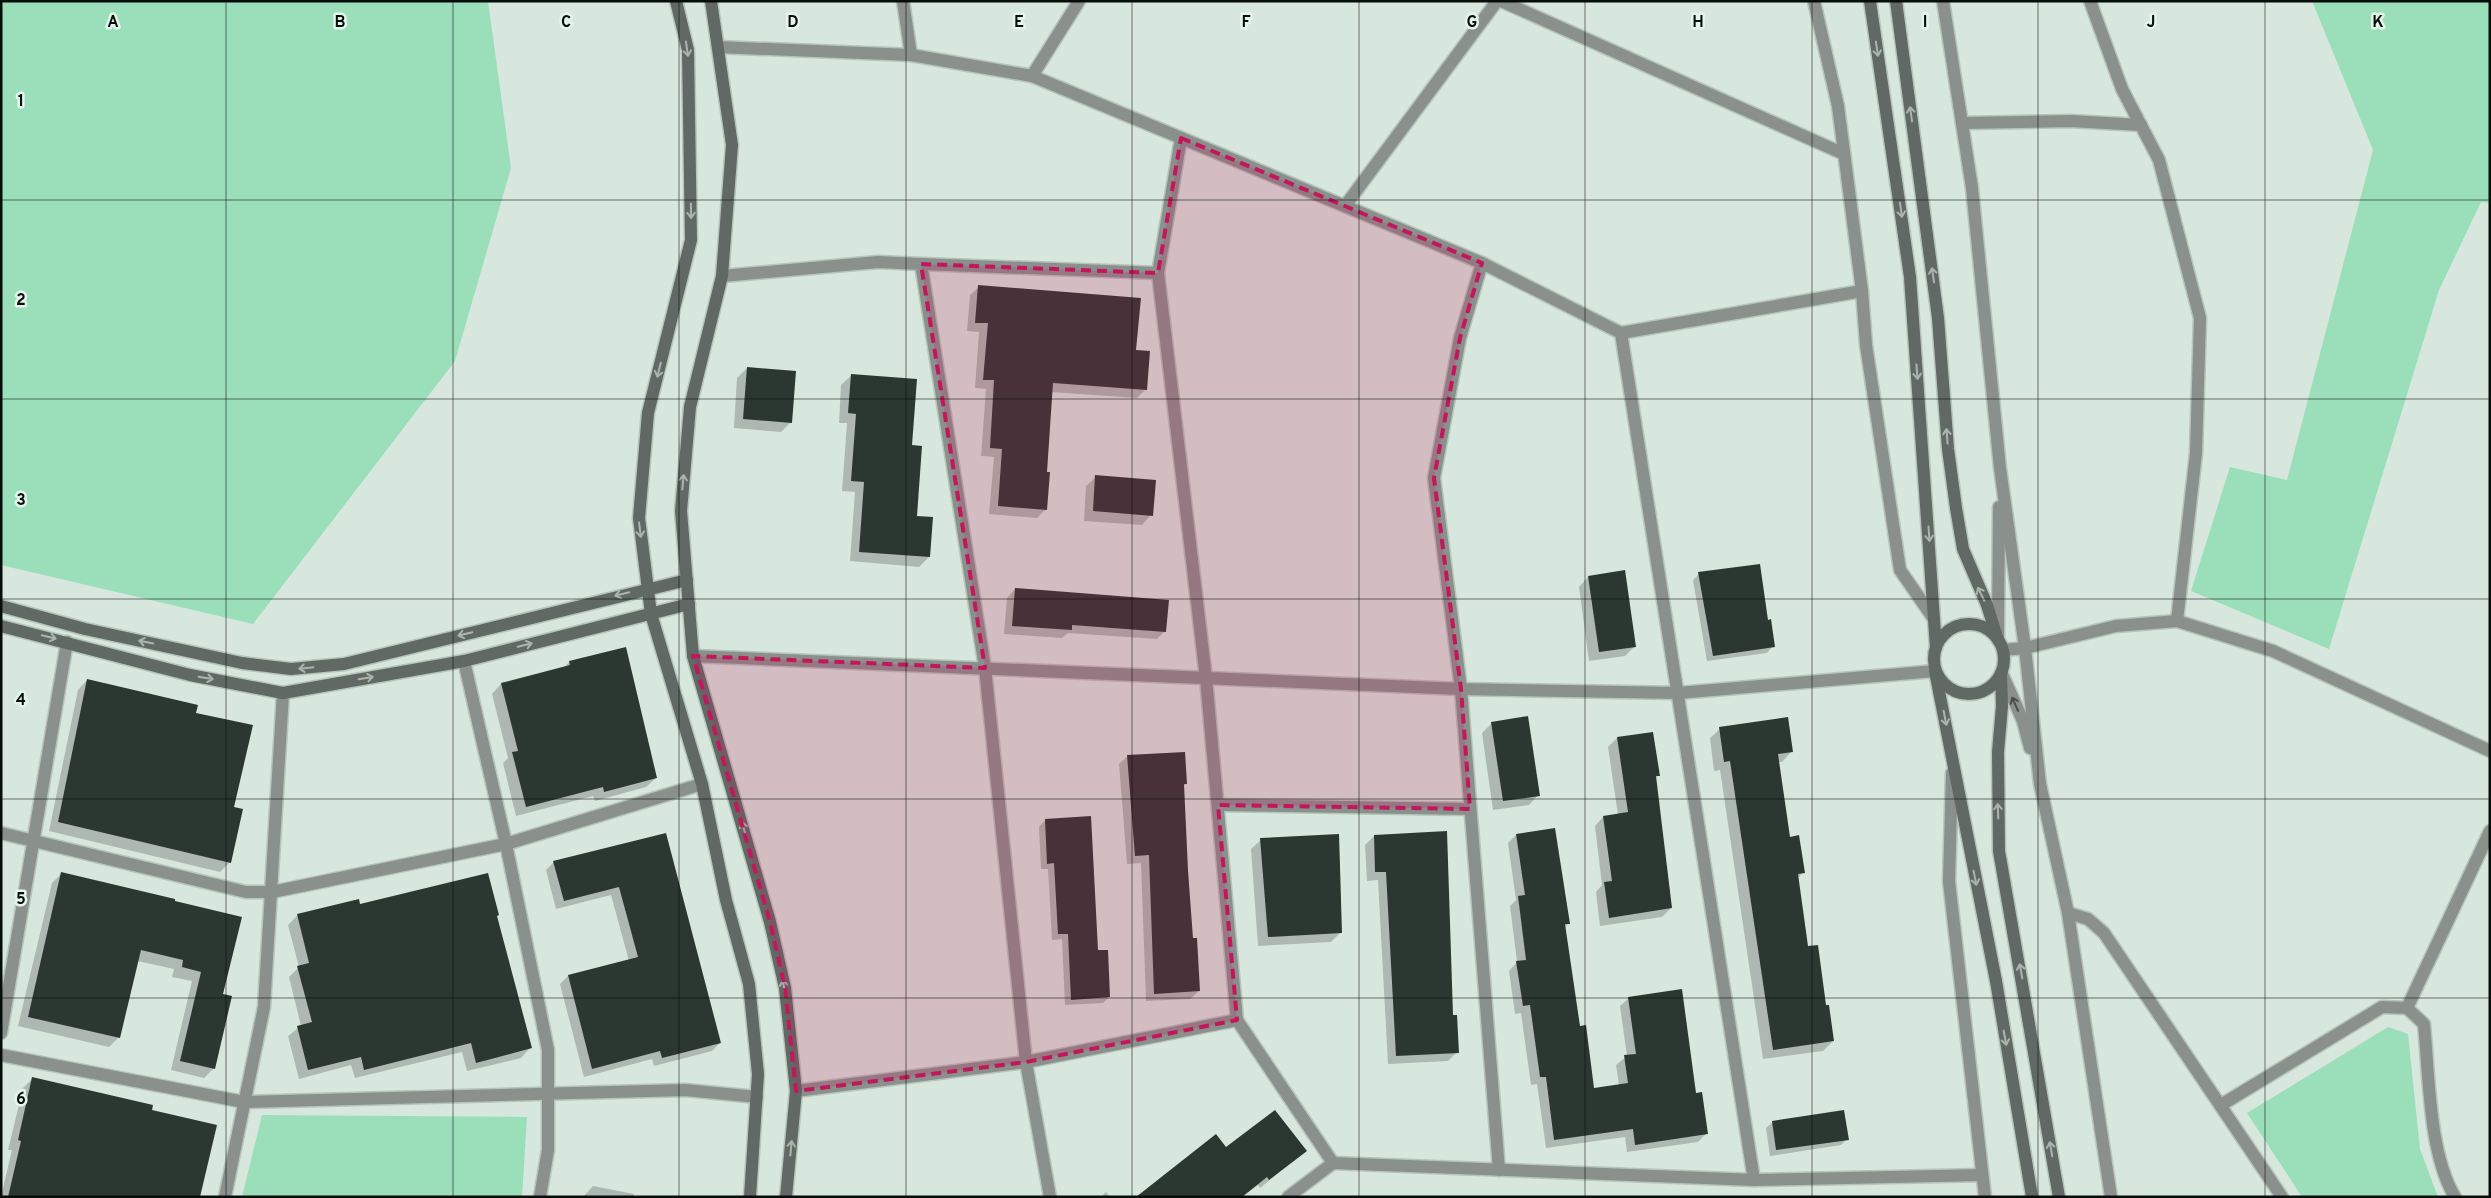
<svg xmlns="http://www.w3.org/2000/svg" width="2491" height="1198" font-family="Overpass,sans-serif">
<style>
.green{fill:#9adfba}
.shadow{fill:#0003}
.building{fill:#2b3831}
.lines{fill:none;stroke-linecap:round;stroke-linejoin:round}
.street-casing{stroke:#b6c4bc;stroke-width:15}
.secondary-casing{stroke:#b6c4bc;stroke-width:15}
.street{stroke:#8a908c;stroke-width:12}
.secondary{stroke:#606964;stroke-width:12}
.oneway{stroke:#a9b6ae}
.oneway2{stroke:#484e4b}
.marked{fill:#c2185b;fill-opacity:0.2;stroke:#c2185b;stroke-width:4;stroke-dasharray:10 6;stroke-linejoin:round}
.grid{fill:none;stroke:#070d0a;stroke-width:1;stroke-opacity:0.55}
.grid-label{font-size:16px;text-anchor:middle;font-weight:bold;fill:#070d0a;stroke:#e4f5eb;stroke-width:5;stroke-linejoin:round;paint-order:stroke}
</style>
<rect width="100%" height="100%" fill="#d7e7de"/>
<g class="green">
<path d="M 1,1 L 488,1 L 511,168 L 455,361 L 253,624 L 1,565 Z"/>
<path d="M 2312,1 L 2490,1 L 2490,203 L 2481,202 L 2439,290 L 2329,649 L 2191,591 L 2230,467 L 2287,480 L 2373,150 Z"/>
<path d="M 2388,1027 L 2408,1034 L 2420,1149 L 2438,1197 L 2302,1197 L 2247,1113 Z"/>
<path d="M 262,1115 L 527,1117 L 522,1197 L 242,1197 Z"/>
</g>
<g class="shadow">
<path d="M 979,287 L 1135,351 L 1146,389 L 1137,398 L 1051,392 L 1046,473 L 1046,509 L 1037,518 L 989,514 L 994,457 L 981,456 L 986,389 L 975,388 L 979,332 L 967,331 L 970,295 Z"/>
<path d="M 747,368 L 791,422 L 781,432 L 734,428 L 737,378 Z"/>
<path d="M 851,376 L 911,446 L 916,517 L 929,557 L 919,567 L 850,561 L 855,492 L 842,491 L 847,423 L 839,423 L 841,385 Z"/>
<path d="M 1096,477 L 1151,515 L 1142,525 L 1084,521 L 1086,486 Z"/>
<path d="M 1699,574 L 1766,621 L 1773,646 L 1767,653 L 1707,661 L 1693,580 Z"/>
<path d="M 1588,577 L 1635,646 L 1625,656 L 1589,661 L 1579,587 Z"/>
<path d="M 1015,589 L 1165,631 L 1157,639 L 1068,633 L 1062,638 L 1004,634 L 1007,598 Z"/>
<path d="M 625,648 L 656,778 L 646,787 L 595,801 L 593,796 L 516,816 L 503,763 L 508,758 L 492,694 L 501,684 L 564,668 L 569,662 Z"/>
<path d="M 87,680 L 195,714 L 233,808 L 230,862 L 220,872 L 49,831 L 78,690 Z"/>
<path d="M 1492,723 L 1538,795 L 1529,805 L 1493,810 L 1482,733 Z"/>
<path d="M 1720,729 L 1791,752 L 1782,762 L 1778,762 L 1789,838 L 1803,872 L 1798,878 L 1807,948 L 1833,1041 L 1823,1051 L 1763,1059 L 1720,770 L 1714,771 L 1710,738 Z"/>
<path d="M 1617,738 L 1658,775 L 1655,779 L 1671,908 L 1662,917 L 1600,926 L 1596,892 L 1602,885 L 1595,826 L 1603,817 L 1618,815 L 1608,747 Z"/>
<path d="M 1128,756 L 1186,784 L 1183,786 L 1192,939 L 1199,991 L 1190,999 L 1146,1001 L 1141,863 L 1127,864 L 1119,764 Z"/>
<path d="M 1045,820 L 1097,952 L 1109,997 L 1103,1003 L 1065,1005 L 1062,939 L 1052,940 L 1048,869 L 1041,869 L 1039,827 Z"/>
<path d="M 665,835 L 720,1043 L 712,1051 L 654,1066 L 652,1059 L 584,1077 L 560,984 L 568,976 L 629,961 L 611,895 L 556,909 L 546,870 L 554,862 Z"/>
<path d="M 1516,835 L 1569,923 L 1564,928 L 1578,1028 L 1593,1089 L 1619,1085 L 1616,1065 L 1627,1056 L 1620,1006 L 1629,998 L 1695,1094 L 1706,1134 L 1698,1142 L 1627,1152 L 1625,1137 L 1546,1148 L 1537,1084 L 1531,1085 L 1521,1013 L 1515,1014 L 1509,971 L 1517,962 L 1510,906 L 1516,900 L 1508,843 Z"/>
<path d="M 1374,836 L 1452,1016 L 1457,1052 L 1448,1061 L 1388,1064 L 1378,880 L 1367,881 L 1365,845 Z"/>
<path d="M 1261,840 L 1340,933 L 1331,942 L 1258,946 L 1251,849 Z"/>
<path d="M 61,874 L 174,900 L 222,995 L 214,1068 L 204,1078 L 171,1070 L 192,981 L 172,977 L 174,969 L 137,961 L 119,1037 L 109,1047 L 18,1026 L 52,883 Z"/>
<path d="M 358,900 L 359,906 L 496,917 L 530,1048 L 521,1058 L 467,1071 L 462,1052 L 355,1078 L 351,1065 L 299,1079 L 288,1036 L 301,1026 L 289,977 L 299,967 L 288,925 L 297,916 Z"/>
<path d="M 33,1078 L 150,1111 L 200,1197 L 1,1197 L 12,1150 L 8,1150 L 23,1088 Z"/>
<path d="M 1773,1122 L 1847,1139 L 1841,1145 L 1770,1156 L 1766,1128 Z"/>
<path d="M 1226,1149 L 1305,1151 L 1260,1188 L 1258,1185 L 1242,1197 Z"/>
<path d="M 593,1186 L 634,1194 L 634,1197 L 583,1197 Z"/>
<path d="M 1106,1192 L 1110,1197 L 1101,1197 Z"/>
</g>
<g class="building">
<path d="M 978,285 L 1141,298 L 1136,350 L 1150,351 L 1147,390 L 1053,383 L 1047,472 L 1050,472 L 1047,510 L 998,506 L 1002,449 L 990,448 L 994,380 L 983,380 L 988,323 L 975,323 Z"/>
<path d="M 747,367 L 796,371 L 792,423 L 743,419 Z"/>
<path d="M 851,374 L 917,379 L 912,445 L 922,446 L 917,516 L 933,517 L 930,557 L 859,552 L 864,482 L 851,481 L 856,414 L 848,413 Z"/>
<path d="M 1095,475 L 1156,480 L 1153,516 L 1093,511 Z"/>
<path d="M 1760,564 L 1768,620 L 1771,619 L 1775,647 L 1713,656 L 1698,572 Z"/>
<path d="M 1625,570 L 1636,647 L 1599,652 L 1588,576 Z"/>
<path d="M 1015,588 L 1169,600 L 1166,632 L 1072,625 L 1072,630 L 1012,626 Z"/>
<path d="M 626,647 L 657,778 L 604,792 L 603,787 L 526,807 L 512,752 L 518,751 L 501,683 L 570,665 L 569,661 Z"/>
<path d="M 87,679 L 198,705 L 196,713 L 253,725 L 234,807 L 243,809 L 231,863 L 58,822 Z"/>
<path d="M 1528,716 L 1540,796 L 1503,801 L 1491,722 Z"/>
<path d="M 1788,717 L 1793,752 L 1778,754 L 1790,837 L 1799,835 L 1805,873 L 1798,874 L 1808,946 L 1818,945 L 1826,1005 L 1829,1005 L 1834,1041 L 1773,1050 L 1730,761 L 1724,762 L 1719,727 Z"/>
<path d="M 1653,732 L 1660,776 L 1656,776 L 1672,908 L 1609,918 L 1604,882 L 1612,881 L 1603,816 L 1628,812 L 1617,737 Z"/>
<path d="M 1185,752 L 1187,784 L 1184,784 L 1188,871 L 1193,938 L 1197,938 L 1200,991 L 1154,994 L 1149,855 L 1135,856 L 1127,755 Z"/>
<path d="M 1091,816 L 1098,950 L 1108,950 L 1110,997 L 1071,1000 L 1068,934 L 1058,934 L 1054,863 L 1047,864 L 1045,819 Z"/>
<path d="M 1555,828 L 1570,924 L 1565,924 L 1580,1026 L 1586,1025 L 1594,1088 L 1628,1083 L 1624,1055 L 1636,1054 L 1628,997 L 1682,989 L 1696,1093 L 1702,1092 L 1708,1134 L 1635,1145 L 1633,1129 L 1554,1140 L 1546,1077 L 1540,1077 L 1530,1005 L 1523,1006 L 1516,961 L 1526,960 L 1518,896 L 1525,895 L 1516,834 Z"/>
<path d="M 1447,831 L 1453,1015 L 1457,1015 L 1459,1053 L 1396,1056 L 1386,872 L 1375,872 L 1374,835 Z"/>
<path d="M 666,833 L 721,1043 L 662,1058 L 660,1051 L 592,1069 L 568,975 L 638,957 L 619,887 L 564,901 L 553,861 Z"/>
<path d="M 1339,834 L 1342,933 L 1268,937 L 1260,838 Z"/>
<path d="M 61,872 L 175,899 L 175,901 L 242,917 L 223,994 L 232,996 L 215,1069 L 180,1061 L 201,972 L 182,967 L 183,960 L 141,950 L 120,1038 L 28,1017 Z"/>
<path d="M 488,873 L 499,915 L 497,916 L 532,1048 L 476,1063 L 471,1043 L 364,1070 L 361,1057 L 308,1070 L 297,1026 L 312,1022 L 297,966 L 309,963 L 297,914 L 359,899 L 360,904 Z"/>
<path d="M 32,1077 L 153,1105 L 152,1110 L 217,1125 L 200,1197 L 8,1197 L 21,1141 L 18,1140 Z"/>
<path d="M 1275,1110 L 1307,1151 L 1269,1180 L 1267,1177 L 1242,1197 L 1136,1197 L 1216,1134 L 1226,1147 Z"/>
<path d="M 1844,1110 L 1849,1140 L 1776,1150 L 1772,1121 Z"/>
</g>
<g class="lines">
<g class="street-casing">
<g id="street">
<path d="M 903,1 L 911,55"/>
<path d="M 1501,1 L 1844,154"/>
<path d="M 1814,1 L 1838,106 L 1862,291 L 1866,345 L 1900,570 L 1934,619"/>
<path d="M 1943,1 L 1972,188 L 2000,468 L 2025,648 L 2116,626 L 2177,621 L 2273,651 L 2490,751"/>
<path d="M 2090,1 L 2122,89 L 2159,160 L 2200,318 L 2196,453 L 2177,621"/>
<path d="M 718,47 L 911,55 L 1032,76 L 1482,263 L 1621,333 L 1754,1180"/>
<path d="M 1032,76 L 1079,1"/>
<path d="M 1962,123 L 2071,121 L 2141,125"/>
<path d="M 1181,138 L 1158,273 L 1206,678 L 1237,1020 L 1333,1163"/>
<path d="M 1345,206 L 1497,1"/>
<path d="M 1482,263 L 1460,338 L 1434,478 L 1461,689 L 1499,1170"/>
<path d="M 921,264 L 1158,273"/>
<path d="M 722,276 L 878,262 L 921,264 L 985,668 L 1026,1062 L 1050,1197"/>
<path d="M 1621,333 L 1862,291"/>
<path d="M 1998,637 L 1999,507"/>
<path d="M 2003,650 L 2025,648 L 2040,784 L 2068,913 L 2111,1197"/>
<path d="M 693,656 L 1461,689 L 1678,693 L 1935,671"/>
<path d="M 464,661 L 506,844 L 548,1050 L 548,1150 L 540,1197"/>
<path d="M 2002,674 L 2023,721 L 2030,748"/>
<path d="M 1952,773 L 1949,881 L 1985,1197"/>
<path d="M 1218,805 L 1470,809"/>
<path d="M 1,833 L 246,892 L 272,892 L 506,844 L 702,784"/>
<path d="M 2068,913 L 2088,919 L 2104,933 L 2282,1197"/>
<path d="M 2407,1008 L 2490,831"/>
<path d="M 1,1033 L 67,642"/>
<path d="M 1,1055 L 244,1102 L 685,1090 L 757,1097"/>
<path d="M 796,1091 L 1026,1062 L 1237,1020"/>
<path d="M 2221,1105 L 2382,1007 L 2407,1008 L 2424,1024 C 2429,1075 2429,1155 2455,1197"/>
<path d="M 225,1197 L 264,1007 L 283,693"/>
<path d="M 1288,1197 L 1333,1163 L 1754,1180 L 1982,1175"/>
</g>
</g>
<g class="secondary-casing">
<g id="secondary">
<path d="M 676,1 L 688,50 L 691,240 L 648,413 L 639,518 L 651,614 L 702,784 L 726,900 L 749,984 L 758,1074 L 750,1197"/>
<path d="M 711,1 L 732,145 L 722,276 L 690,407 L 681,511 L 693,656 L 770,922 L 785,988 L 796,1091 L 786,1197"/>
<path d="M 1870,1 L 1910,277 L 1936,648"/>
<path d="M 1896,1 L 1938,318 L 1948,449 L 1956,508 L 1963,549 L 1987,605 L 1998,640"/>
<path d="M 1,606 L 85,629 L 242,663 L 291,669 L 344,664 L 687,580"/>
<circle cx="1969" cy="659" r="35"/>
<path d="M 1,626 L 190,675 L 283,693 L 464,661 L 689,604"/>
<path d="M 1935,671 L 1996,981 L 2032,1197"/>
<path d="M 2001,673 L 2002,706 L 1998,752 L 1999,851 L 2059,1197"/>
</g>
</g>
<use href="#street" class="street"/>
<use href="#secondary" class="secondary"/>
</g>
<defs><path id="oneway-shaft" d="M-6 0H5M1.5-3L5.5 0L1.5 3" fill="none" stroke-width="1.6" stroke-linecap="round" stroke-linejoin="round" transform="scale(1.25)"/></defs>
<g class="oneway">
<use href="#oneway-shaft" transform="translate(687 49) rotate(82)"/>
<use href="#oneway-shaft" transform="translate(1877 49) rotate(82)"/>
<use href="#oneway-shaft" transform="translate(1911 114) rotate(-98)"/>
<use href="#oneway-shaft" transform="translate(1901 210) rotate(82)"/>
<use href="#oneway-shaft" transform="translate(691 211) rotate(89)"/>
<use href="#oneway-shaft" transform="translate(1933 275) rotate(-98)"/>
<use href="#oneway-shaft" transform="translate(659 370) rotate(104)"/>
<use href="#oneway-shaft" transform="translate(1917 372) rotate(86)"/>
<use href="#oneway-shaft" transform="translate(1947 436) rotate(-94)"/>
<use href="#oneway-shaft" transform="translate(683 482) rotate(-85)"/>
<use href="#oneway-shaft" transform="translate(640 530) rotate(83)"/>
<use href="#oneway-shaft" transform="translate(1929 534) rotate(86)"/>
<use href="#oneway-shaft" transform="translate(622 594) rotate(166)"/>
<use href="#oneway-shaft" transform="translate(1981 594) rotate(-116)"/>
<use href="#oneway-shaft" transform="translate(465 634) rotate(166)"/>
<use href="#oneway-shaft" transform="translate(49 637) rotate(14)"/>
<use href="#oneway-shaft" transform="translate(146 642) rotate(-168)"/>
<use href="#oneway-shaft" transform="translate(525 645) rotate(-14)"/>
<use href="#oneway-shaft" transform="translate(306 668) rotate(174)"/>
<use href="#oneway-shaft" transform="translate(206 678) rotate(10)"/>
<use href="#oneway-shaft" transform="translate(366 678) rotate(-10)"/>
<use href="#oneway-shaft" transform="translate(1945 718) rotate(79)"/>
<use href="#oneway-shaft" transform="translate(1998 811) rotate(-92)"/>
<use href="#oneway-shaft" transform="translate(744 829) rotate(-106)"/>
<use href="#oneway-shaft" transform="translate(1975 878) rotate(79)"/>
<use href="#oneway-shaft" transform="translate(2021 971) rotate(-100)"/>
<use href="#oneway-shaft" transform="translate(784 987) rotate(-100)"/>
<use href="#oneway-shaft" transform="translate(2005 1038) rotate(80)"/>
<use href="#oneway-shaft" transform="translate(791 1148) rotate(-85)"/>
<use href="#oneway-shaft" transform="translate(2051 1149) rotate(-100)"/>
</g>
<use class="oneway2" href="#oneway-shaft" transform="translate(2015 704) rotate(-114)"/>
<path class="marked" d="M 1181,138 L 1482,263 L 1460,338 L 1434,478 L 1461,689 L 1470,809 L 1218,805 L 1237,1020 L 1026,1062 L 796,1091 L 785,988 L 770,922 L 693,656 L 985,668 L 921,264 L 1158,273 Z"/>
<path class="grid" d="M 226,1 L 226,1197M 453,1 L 453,1197M 679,1 L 679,1197M 906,1 L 906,1197M 1132,1 L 1132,1197M 1359,1 L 1359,1197M 1585,1 L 1585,1197M 1812,1 L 1812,1197M 2038,1 L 2038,1197M 2265,1 L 2265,1197M 1,200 L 2490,200M 1,399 L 2490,399M 1,599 L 2490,599M 1,799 L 2490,799M 1,998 L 2490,998"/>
<g class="grid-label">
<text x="113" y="27">A</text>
<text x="340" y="27">B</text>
<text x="566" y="27">C</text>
<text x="793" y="27">D</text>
<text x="1019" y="27">E</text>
<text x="1246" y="27">F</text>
<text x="1472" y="27">G</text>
<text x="1698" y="27">H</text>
<text x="1925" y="27">I</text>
<text x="2151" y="27">J</text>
<text x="2378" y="27">K</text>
<text x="21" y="106">1</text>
<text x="21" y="305">2</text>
<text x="21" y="505">3</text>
<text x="21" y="705">4</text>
<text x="21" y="904">5</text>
<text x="21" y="1104">6</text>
</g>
<rect width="2491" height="1198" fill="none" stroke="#070d0a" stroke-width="5"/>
</svg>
